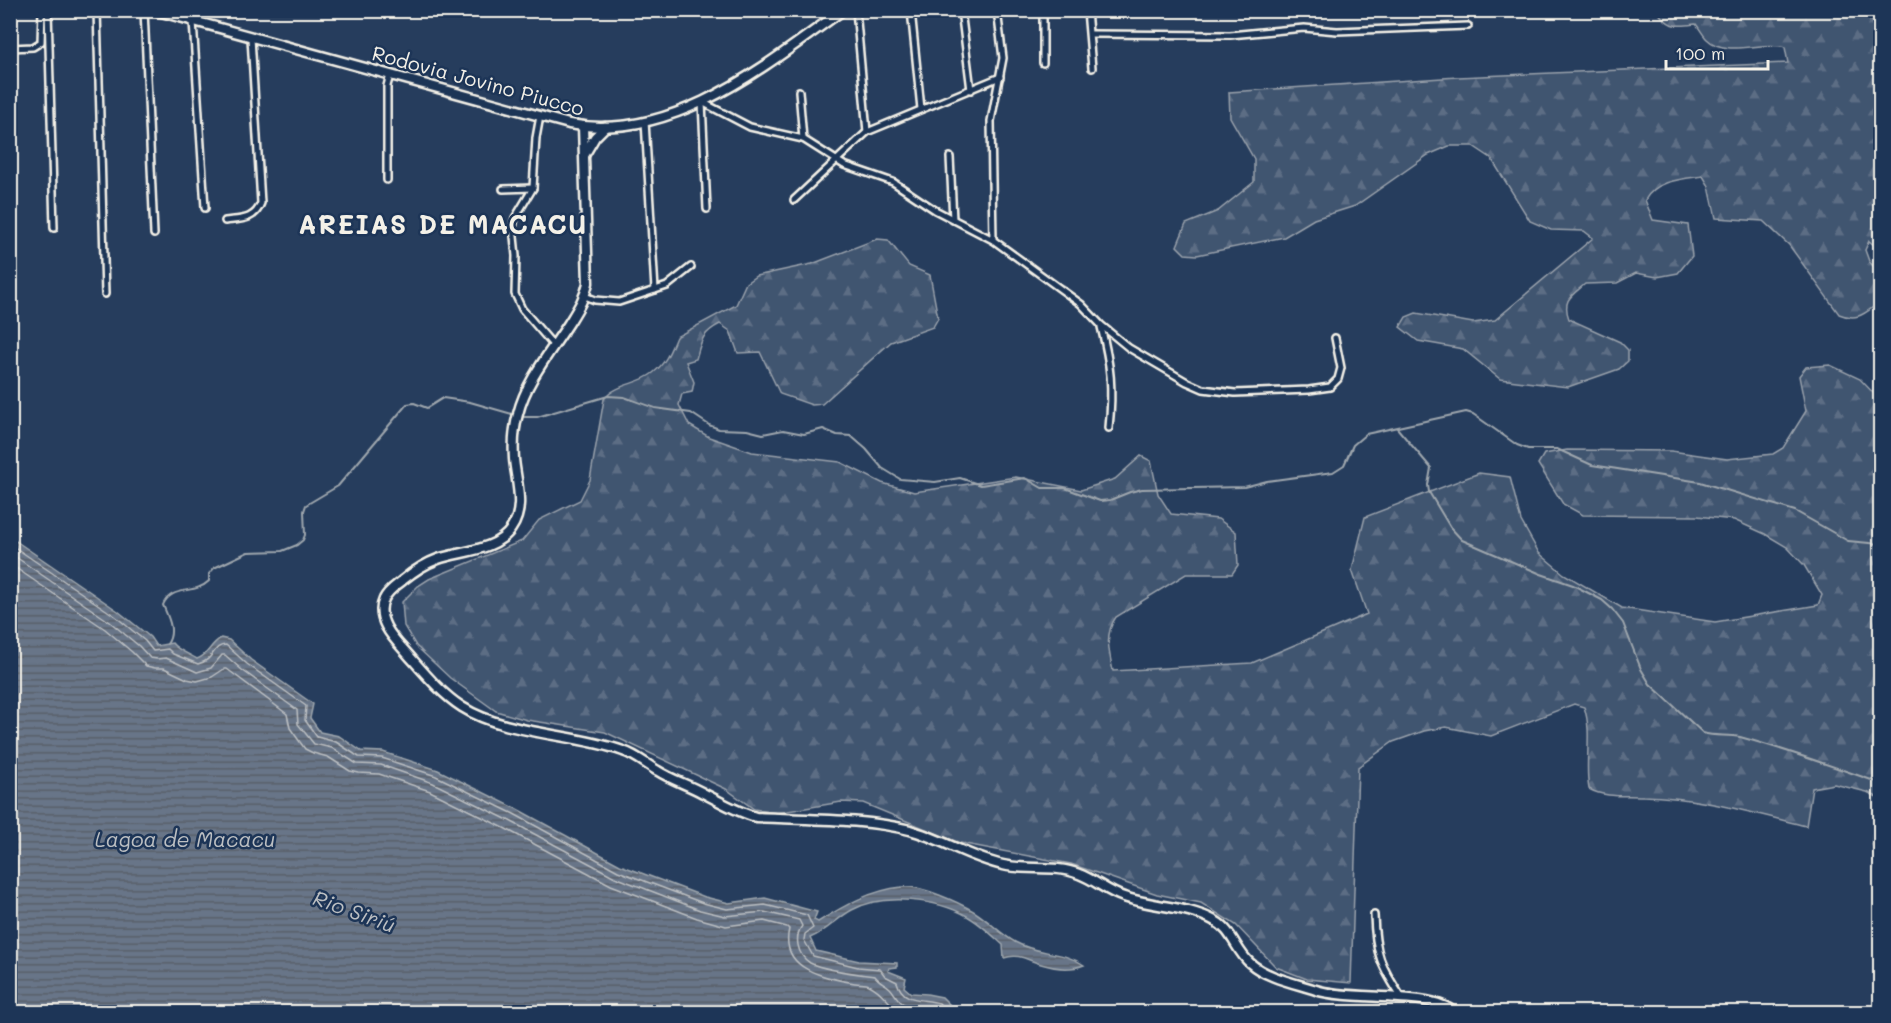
<svg xmlns="http://www.w3.org/2000/svg" width="1891" height="1023" font-family="Mali,sans-serif">
<style>
.forest{fill:url(#forest-firs);stroke:#9aa2ac;stroke-width:1.5}
.water{fill:url(#water-rules);stroke:#9fa7ae;stroke-width:1.5}
.lines{fill:none;stroke-linecap:round;stroke-linejoin:round}
.shore{stroke:#bcbfc2;stroke-width:1.5}
.stream{stroke:#9fa7ae;stroke-width:2}
.street-casing{stroke:#f4f1e8;stroke-width:10}
.secondary-casing{stroke:#f4f1e8;stroke-width:13}
.street{stroke:#1d3557;stroke-width:5}
.secondary{stroke:#1d3557;stroke-width:8}
.labels{text-anchor:middle;stroke-width:5;stroke-linejoin:round;paint-order:stroke}
.street-label{font-size:20px;fill:#f4f1e8;stroke:#1d3557}
.water-label{font-size:21px;font-style:italic;fill:#bcbfc2;stroke:#1d3557}
.district-label{font-size:26px;font-weight:bold;letter-spacing:1.5px;fill:#f4f1e8;stroke:#1d3557}
</style>
<defs>
<pattern id="forest-firs" width="22" height="20" patternUnits="userSpaceOnUse" patternTransform="scale(1.5)"><rect width="22" height="20" fill="#40546f"/><path d="M5 1l3.5 6h-7zM16 11l3.5 6h-7z" fill="#5c6d84"/></pattern>
<pattern id="water-rules" width="6" height="5" patternUnits="userSpaceOnUse" patternTransform="scale(1.5)"><rect width="6" height="5" fill="#677588"/><path d="M0 2.5h6" fill="none" stroke="#585e67"/></pattern>
</defs>
<rect width="100%" height="100%" fill="#263d5d"/>
<filter id="ink" filterUnits="userSpaceOnUse"><feTurbulence type="fractalNoise" baseFrequency=".0167" numOctaves="2"/><feDisplacementMap in="SourceGraphic" scale="12" xChannelSelector="R" yChannelSelector="G"/><feConvolveMatrix kernelMatrix="1 2 1 2 8 2 1 2 1" color-interpolation-filters="sRGB"/></filter>
<g filter="url(#ink)">
<g class="forest">
<path d="M 1657,11 L 1880,11 L 1880,250 L 1869,241 L 1865,250 L 1869,261 L 1880,274 L 1880,302 C 1865,313 1858,322 1839,314 L 1789,245 L 1763,221 L 1716,218 L 1709,186 L 1703,176 C 1682,179 1656,180 1645,200 L 1653,220 L 1688,225 L 1692,256 L 1678,273 L 1657,277 L 1636,273 L 1617,283 L 1585,284 C 1571,296 1562,300 1569,319 L 1620,342 L 1628,350 L 1628,361 L 1619,369 L 1568,387 L 1500,379 L 1463,349 L 1418,341 L 1400,327 L 1406,317 L 1416,313 L 1473,323 L 1495,320 L 1593,238 L 1584,231 L 1551,230 L 1530,221 L 1491,158 L 1473,146 L 1449,146 L 1428,155 L 1355,206 L 1314,219 L 1284,237 L 1197,255 L 1185,254 L 1177,246 L 1186,224 L 1218,211 L 1254,182 L 1254,159 L 1230,117 L 1229,92 L 1458,77 L 1788,63 L 1785,47 C 1763,40 1726,58 1707,39 C 1703,35 1700,29 1696,24 C 1675,26 1671,29 1657,11 Z"/>
<path d="M 877,239 L 888,240 L 909,266 L 930,275 L 938,318 L 933,327 L 891,342 L 822,404 L 812,405 L 780,394 L 760,352 L 738,353 L 730,331 L 720,324 C 702,333 701,341 696,359 L 686,362 L 694,382 L 692,392 L 682,394 L 679,405 L 689,425 L 709,437 L 752,452 L 840,462 L 882,483 L 914,492 L 1016,477 L 1081,490 L 1115,479 L 1141,456 L 1151,461 L 1158,494 L 1171,514 L 1218,519 L 1236,532 L 1238,565 L 1232,574 L 1186,574 L 1116,617 C 1104,634 1109,652 1113,671 L 1252,663 L 1367,614 L 1352,570 L 1365,517 L 1479,473 L 1510,477 L 1521,521 L 1539,553 L 1564,574 L 1622,608 L 1715,622 L 1818,605 L 1822,595 L 1804,565 L 1787,547 L 1765,534 L 1734,520 L 1697,516 L 1583,515 L 1563,504 L 1538,464 L 1544,454 L 1567,450 L 1671,451 L 1727,459 L 1773,454 L 1783,448 L 1806,411 L 1799,376 L 1806,367 L 1830,365 L 1860,379 L 1880,400 L 1880,806 L 1877,797 L 1867,792 L 1834,784 L 1812,788 L 1806,826 C 1753,813 1699,797 1643,796 C 1625,795 1605,798 1589,789 C 1584,762 1593,733 1584,707 L 1574,704 L 1491,736 L 1446,727 L 1424,731 L 1393,742 L 1358,767 L 1351,983 L 1307,979 L 1276,967 L 1236,925 L 1201,903 L 1157,894 L 1071,864 L 960,843 L 863,803 L 841,802 L 776,813 L 754,809 L 726,789 L 605,732 L 527,720 L 496,711 L 450,678 L 416,646 L 404,626 L 402,602 L 418,586 L 429,579 L 522,541 L 539,520 L 580,500 L 590,480 L 604,399 C 617,383 638,385 653,373 C 666,363 670,351 676,337 L 736,305 L 746,283 L 756,276 L 812,264 Z"/>
<path d="M 1880,810 L 1880,891 L 1872,842 L 1873,830 Z"/>
</g>
<path class="water" d="M 10,537 L 118,611 L 150,637 L 156,646 L 172,643 C 177,650 189,654 197,659 C 209,655 209,645 221,638 L 229,640 L 251,660 L 313,704 L 310,718 L 320,732 L 339,736 L 361,751 L 383,752 L 438,770 L 517,809 L 620,865 L 705,897 L 729,903 L 765,898 L 817,912 L 814,920 L 818,922 C 843,906 871,890 902,887 C 921,885 958,902 975,912 C 989,921 1001,934 1015,942 C 1038,955 1062,950 1084,965 C 1071,970 1054,968 1041,964 C 1027,960 1019,953 1004,958 L 1003,945 C 992,935 980,923 967,916 C 937,899 883,893 852,910 C 837,918 826,932 810,938 L 816,951 L 859,961 L 897,963 L 897,967 L 889,968 L 888,971 L 906,978 L 904,987 L 911,993 L 927,994 L 942,997 L 957,1012 L 11,1012 Z"/>
<g class="lines">
<g class="shore">
<path d="M 10,544 L 115,616 L 145,641 L 153,651 L 168,649 L 173,654 L 198,664 C 215,660 212,645 226,645 L 247,664 L 306,706 L 305,720 L 317,737 L 336,742 L 359,757 L 382,758 L 436,776 L 514,814 L 618,871 L 703,903 L 727,909 L 765,905 L 807,915 L 813,928 L 805,934 L 804,940 L 813,956 L 858,967 L 880,969 L 885,976 L 897,982 C 903,1003 921,998 939,1003 L 947,1012"/>
<path d="M 10,553 L 110,622 L 139,646 L 150,658 L 157,659 L 166,658 L 197,672 L 211,668 L 222,655 L 225,655 L 242,670 L 297,710 L 298,724 L 314,744 L 332,748 L 357,764 L 381,765 L 433,783 L 510,821 L 615,877 L 700,910 L 725,916 L 764,912 L 799,920 L 802,926 C 794,937 797,955 810,963 C 824,970 858,974 875,976 C 879,982 885,983 890,988 C 896,994 897,1002 906,1005 C 917,1010 929,1005 938,1012"/>
<path d="M 10,564 L 105,629 L 132,652 L 146,666 L 155,668 L 164,668 L 187,679 L 197,681 L 212,677 L 224,669 L 227,669 L 287,714 L 290,728 L 305,749 L 313,753 L 328,757 L 350,771 L 359,773 L 379,774 L 430,791 L 506,829 L 611,885 L 697,918 L 726,926 L 764,921 L 787,927 L 789,929 C 779,970 826,978 855,983 C 859,984 866,983 869,985 C 882,990 889,1005 900,1012"/>
</g>
<g class="stream">
<path d="M 524,417 L 537,417 L 608,396 L 624,397 L 655,408 L 691,413 L 709,425 L 719,429 L 747,430 L 763,434 L 783,430 L 804,434 L 823,429 L 837,435 L 851,436 L 866,449 L 882,468 L 900,479 L 935,482 L 960,478 L 981,485 L 1025,478 L 1042,488 L 1065,488 L 1100,501 L 1110,500 L 1130,492 L 1142,489 L 1244,487 L 1267,481 L 1333,472 L 1344,465 L 1353,445 L 1366,434 L 1466,412 L 1473,414 L 1517,445 L 1528,449 L 1557,449 L 1592,465 L 1700,482 L 1795,511 L 1848,541 L 1880,544"/>
<path d="M 1397,428 L 1431,468 L 1428,485 L 1429,492 L 1450,527 L 1462,540 L 1541,574 L 1573,585 L 1602,600 L 1612,609 L 1623,623 L 1641,669 L 1650,684 L 1703,733 C 1715,737 1728,734 1740,737 C 1788,750 1834,767 1880,783"/>
<path d="M 167,644 C 176,631 168,617 163,605 C 171,585 195,595 209,581 L 209,574 L 214,568 L 248,552 L 282,551 L 297,545 L 303,540 L 305,535 L 304,511 L 306,505 L 338,486 L 407,404 L 414,403 L 427,408 L 443,398 L 470,402 L 512,414"/>
</g>
<g class="street-casing">
<g id="street">
<path d="M 48,10 L 54,228"/>
<path d="M 97,10 L 105,294"/>
<path d="M 144,10 L 154,234"/>
<path d="M 856,10 L 867,132"/>
<path d="M 911,10 L 921,109"/>
<path d="M 961,10 L 971,90"/>
<path d="M 1043,10 L 1043,63"/>
<path d="M 1087,10 L 1092,68"/>
<path d="M 193,21 L 205,208"/>
<path d="M 1090,34 L 1230,35 L 1304,28 L 1337,31 L 1468,26"/>
<path d="M 10,48 L 33,47 L 41,42 L 42,10"/>
<path d="M 799,91 L 803,139"/>
<path d="M 702,102 L 750,127 L 803,139 L 844,165 L 893,182 L 935,210 L 993,240 L 1081,304 L 1101,325 L 1129,348 L 1187,382 L 1203,389 L 1235,393 L 1309,390 L 1330,387 L 1338,379 L 1341,368 L 1335,338"/>
<path d="M 702,102 L 707,209"/>
<path d="M 540,116 L 536,138 L 533,188 L 515,218 L 513,227 L 516,256 L 515,294 L 522,309 L 554,346"/>
<path d="M 645,121 L 655,290"/>
<path d="M 950,157 L 953,220"/>
<path d="M 387,180 L 387,86 L 390,75"/>
<path d="M 503,189 L 533,188"/>
<path d="M 794,200 L 867,132 L 1000,77"/>
<path d="M 225,221 C 241,219 255,220 261,203 L 251,38"/>
<path d="M 993,240 L 991,121 L 1003,58 L 997,10"/>
<path d="M 585,296 L 595,300 L 619,302 L 667,286 L 691,267"/>
<path d="M 1101,327 C 1111,366 1113,388 1109,428"/>
<path d="M 1374,915 C 1375,953 1381,967 1402,998"/>
</g>
</g>
<g class="secondary-casing">
<g id="secondary">
<path d="M 154,10 L 569,124 C 672,143 765,66 843,10"/>
<path d="M 583,126 L 588,283 C 585,298 577,310 569,323 C 551,351 526,381 518,414 C 514,428 513,444 514,459 C 516,482 526,508 511,529 C 496,551 461,551 438,559 C 424,564 414,571 403,580 C 396,586 388,590 384,599 C 375,618 392,637 404,650 C 422,670 439,692 462,707 C 506,735 574,733 623,751 C 636,755 647,765 658,771 C 672,780 689,785 703,793 C 721,802 737,812 756,817 C 806,820 862,818 910,830 C 942,839 971,858 1003,865 C 1028,871 1055,864 1079,874 C 1095,880 1108,892 1124,897 C 1153,907 1188,906 1215,921 C 1232,930 1236,951 1250,963 C 1267,978 1295,983 1316,990 C 1348,1001 1433,991 1453,1012"/>
<path d="M 585,154 L 595,137 L 605,127"/>
</g>
</g>
<use href="#street" class="street"/>
<use href="#secondary" class="secondary"/>
</g>
</g>
<g class="labels">
<g class="street-label">
<text transform="translate(478 81) rotate(15)" y="7">Rodovia Jovino Piucco</text>
</g>
<g class="water-label">
<text x="185" y="847">Lagoa de Macacu</text>
<text transform="translate(354 912) rotate(20)" y="7">Rio Siriú</text>
</g>
<g class="district-label">
<text x="443" y="234">AREIAS DE MACACU</text>
</g>
</g>
<rect width="1891" height="1023" fill="none" stroke="#1d3557" stroke-width="36"/>
<rect x="18" y="18" width="1855" height="987" fill="none" stroke="#f4f1e8" stroke-width="2" filter="url(#ink)"/>
<path d="M1666 60v9h102v-9" fill="none" stroke="#f4f1e8" stroke-width="3"/>
<text x="1675" y="60" font-size="18" fill="#f4f1e8" stroke="#1d3557" stroke-width="4.5" paint-order="stroke">100 m</text>
</svg>
